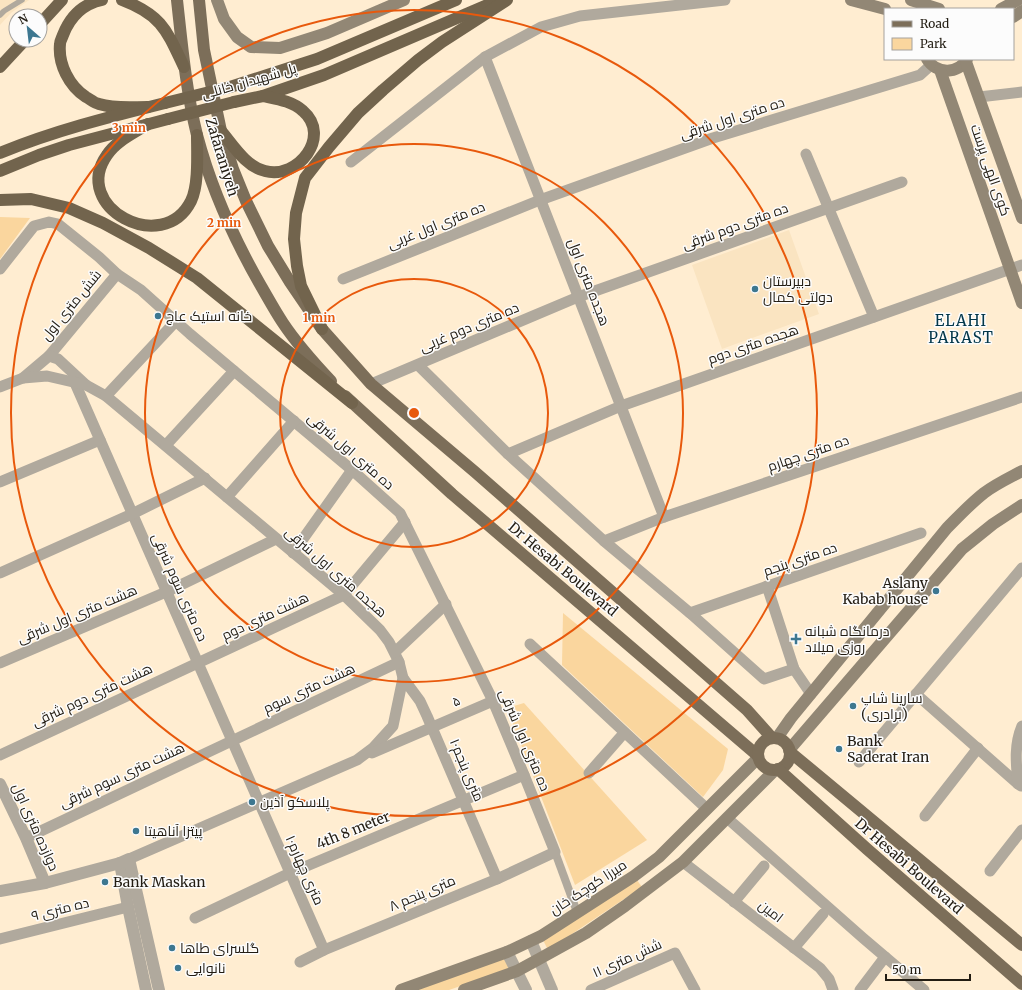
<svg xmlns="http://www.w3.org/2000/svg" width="1022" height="990" font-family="Merriweather,Cairo,serif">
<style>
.built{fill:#fae4c1}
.green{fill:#fad69e}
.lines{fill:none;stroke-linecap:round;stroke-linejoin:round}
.service{stroke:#b0a99d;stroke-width:5.5}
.pedestrian{stroke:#b0a99d;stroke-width:8}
.minor{stroke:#b0a99d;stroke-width:11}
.tertiary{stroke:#b0a99d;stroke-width:12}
.secondary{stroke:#928775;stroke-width:12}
.primary{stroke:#7c6e59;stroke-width:12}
.trunk{stroke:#72644d;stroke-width:12}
.trunk-bridge{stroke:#72644d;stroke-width:12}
.ring{fill:none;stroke:#e8590c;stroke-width:2}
.poi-dot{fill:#3d7790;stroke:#fcfcfc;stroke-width:1.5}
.labels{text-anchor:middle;stroke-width:3;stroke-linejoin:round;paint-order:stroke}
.street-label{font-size:14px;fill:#221c12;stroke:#fcfcfc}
.poi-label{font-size:14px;fill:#221c12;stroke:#fcfcfc;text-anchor:start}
.neighbourhood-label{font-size:15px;letter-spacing:1px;fill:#03374a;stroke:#fcfcfc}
.centre{fill:#e8590c;stroke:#fcfcfc;stroke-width:2}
.ring-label{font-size:12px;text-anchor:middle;font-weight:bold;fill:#e8590c;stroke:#fcfcfc;stroke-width:3;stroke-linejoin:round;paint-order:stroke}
</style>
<rect width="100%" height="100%" fill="#ffedd1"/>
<g class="built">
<path d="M 0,0 L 29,0 L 11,13 L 0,25 Z"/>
<path d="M 789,230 L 819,314 L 722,349 L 692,265 Z"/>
</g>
<g class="green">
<path d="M 0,217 L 30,218 L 0,259 Z"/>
<path d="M 563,613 L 728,749 L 723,770 L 703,797 L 562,665 Z"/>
<path d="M 524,703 L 647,840 L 575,885 L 507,708 Z"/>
<path d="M 634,876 L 642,887 L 548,950 L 541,936 Z"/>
<path d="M 503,954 L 512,968 L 449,990 L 403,990 Z"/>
</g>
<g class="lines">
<path class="service" d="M 0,15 L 4,11 L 22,0"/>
<path class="pedestrian" d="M 555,852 L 577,912"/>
<g class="minor">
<path d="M 485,57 L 664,517"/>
<path d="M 979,97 L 1022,92"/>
<path d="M 806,154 L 874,317"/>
<path d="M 351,162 L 485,57 L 541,27 L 580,16 L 725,0"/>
<path d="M 0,269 L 34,226 L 49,222 L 58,224 L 99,257 L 117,274 L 141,290 L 190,334 L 352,470 L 400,513 L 493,701 L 524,775 L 555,852 L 497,879 L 324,950 L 300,962"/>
<path d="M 343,279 L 540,200 L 713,138 L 920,75 L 931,65"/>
<path d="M 49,356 L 117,274"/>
<path d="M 418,365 L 508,454 L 604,541 L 690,613 L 764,679 L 794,669"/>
<path d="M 23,378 L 49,356 L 58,359 L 86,385"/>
<path d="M 75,383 L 324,950"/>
<path d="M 371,384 L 578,297 L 902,182"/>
<path d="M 0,387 L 23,378 L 47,376 L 86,385 L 106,396 L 344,595 L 380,630 L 389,642 L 399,662 L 403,678 L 393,726 L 373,748 L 357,760 L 129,859"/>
<path d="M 106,396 L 176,321"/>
<path d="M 166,445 L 234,371"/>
<path d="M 508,454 L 621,406 L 1022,265"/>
<path d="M 0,482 L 100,440"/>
<path d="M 227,497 L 294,421"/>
<path d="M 604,541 L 664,517 L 1022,397"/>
<path d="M 293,553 L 352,470"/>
<path d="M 0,573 L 132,514 L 205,478"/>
<path d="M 767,586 L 794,669 L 811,694"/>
<path d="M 690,613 L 921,533"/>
<path d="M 530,644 L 707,809"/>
<path d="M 395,652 L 446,604"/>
<path d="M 0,663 L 166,592 L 276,539"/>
<path d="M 403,678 L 420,701 L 427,716 L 497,879"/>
<path d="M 916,694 L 1018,784"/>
<path d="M 372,753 L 493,701"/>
<path d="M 0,755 L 344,595 L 405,522"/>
<path d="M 859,762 L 1022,568"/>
<path d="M 589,773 L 624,733"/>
<path d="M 1021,786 L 1018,784 C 1016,763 1014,745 1022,726"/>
<path d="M 925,816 L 978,748"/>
<path d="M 727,818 L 863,938 L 924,990"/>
<path d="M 26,838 L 399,662"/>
<path d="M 683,862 L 820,968 L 829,979 L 833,990"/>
<path d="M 990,871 L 1022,830"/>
<path d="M 734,902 L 764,866"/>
<path d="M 195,918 L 290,873 L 524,775"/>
<path d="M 0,939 L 128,907"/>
<path d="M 794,948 L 823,914"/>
<path d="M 591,990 L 675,953 L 695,990"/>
<path d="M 860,990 L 885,957"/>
</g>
<g class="tertiary">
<path d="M 0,784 L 26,838 L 45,883"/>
<path d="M 120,863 L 128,907 L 146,990"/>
<path d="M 0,891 L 45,883 L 120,863 L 129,859 L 159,990"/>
<path d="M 531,941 L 552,990"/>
<path d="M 507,952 L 526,990"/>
</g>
<g class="secondary">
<path d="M 217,0 L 224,19 L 237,37 L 251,47 L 280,48 L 327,33 L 404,0"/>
<path d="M 851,0 L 885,9"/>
<path d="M 911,0 L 939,9"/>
<path d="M 1001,9 L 1018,0"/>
<path d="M 1013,17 L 1022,11"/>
<path d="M 927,59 C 936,74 958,75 967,59"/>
<path d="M 966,62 L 1022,218"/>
<path d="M 940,70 L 1022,303"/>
<path d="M 777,738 L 791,718 L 947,528 C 959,516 970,504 984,493 C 996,484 1009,478 1022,471"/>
<path d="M 789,750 L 962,549 L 993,524 L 1022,505"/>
<path d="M 401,990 L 507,952 L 541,936 L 634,876 L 659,857 L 758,758"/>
<path d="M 464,990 L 517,971 L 539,959 L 586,933 L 625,906 L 683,862 L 775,770"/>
</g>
<g class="primary">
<path d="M 177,0 C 182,45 186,91 197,135 C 211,188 234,239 261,286 C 268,298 275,311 283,323 C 297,344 314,363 331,381"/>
<path d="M 199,0 L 204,50 L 221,131 L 233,169 L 246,201 L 268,246 L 290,282 L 322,329 L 371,384 L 475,472 L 747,710 L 772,738"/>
<path d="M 345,396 L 452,494 L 757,755"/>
<circle cx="774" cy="754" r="16"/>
<path d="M 790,752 L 1022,945"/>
<path d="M 778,769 L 867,849 L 1022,984"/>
</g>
<g class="trunk">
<path d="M 102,0 C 83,4 70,17 63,35 C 62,38 60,41 60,44 C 58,64 69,86 86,97 C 90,99 94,103 99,104 C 115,109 132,107 148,107"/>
<path d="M 122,0 C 162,15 167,31 184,67"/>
<path d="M 40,24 L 62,0"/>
<path d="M 0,67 L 25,40"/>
<path d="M 230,87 L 317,59 L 456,0"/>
<path d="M 234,102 L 263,96 L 324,75 L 492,3"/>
<path d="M 148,124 C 134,133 116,141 107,155 C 70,207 163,257 191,201 C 199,185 197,153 197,135"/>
<path d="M 221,131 C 233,145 246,167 265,171 C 298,180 332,136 303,111 C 292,101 277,99 263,96"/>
<path d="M 0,153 C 53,131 109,117 165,103"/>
<path d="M 0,171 L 39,155 L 69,145 L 168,119"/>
<path d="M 0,200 L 31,199 L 69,208 L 103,223 L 149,248 L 197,278 L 352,403"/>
<path d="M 322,329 L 301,286 L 297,266 L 294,239 L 296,213 L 305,178 L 329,147 L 358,113 L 383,90 L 418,60 L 442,42 L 507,0"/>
</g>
<g class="trunk-bridge">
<path d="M 165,103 L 230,87"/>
<path d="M 168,119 L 234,102"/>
</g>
</g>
<g class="ring">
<circle cx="414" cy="413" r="134"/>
<circle cx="414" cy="413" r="269"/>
<circle cx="414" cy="413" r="403"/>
</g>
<g class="poi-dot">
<circle cx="755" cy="289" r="4"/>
<circle cx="158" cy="316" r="4"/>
<circle cx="936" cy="591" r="4"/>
<path d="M794 633h4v4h4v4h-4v4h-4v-4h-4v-4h4z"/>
<circle cx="853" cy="706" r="4"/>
<circle cx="839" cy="749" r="4"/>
<circle cx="252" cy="802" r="4"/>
<circle cx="136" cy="831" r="4"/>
<circle cx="105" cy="882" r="4"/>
<circle cx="172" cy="948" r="4"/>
<circle cx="178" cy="968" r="4"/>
</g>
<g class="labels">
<g class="street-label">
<text transform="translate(249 81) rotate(-16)" y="5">پل شهیدان خانلی</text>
<text transform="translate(732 118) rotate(-18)" y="5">ده متری اول شرقی</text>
<text transform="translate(222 157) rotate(73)" y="5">Zafaraniyeh</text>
<text transform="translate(991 170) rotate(71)" y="5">کوی الهی پرست</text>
<text transform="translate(436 225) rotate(-22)" y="5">ده متری اول غربی</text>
<text transform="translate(735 226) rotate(-20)" y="5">ده متری دوم شرقی</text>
<text transform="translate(589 282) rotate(69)" y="5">هجده متری اول</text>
<text transform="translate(71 305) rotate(-51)" y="5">شش متری اول</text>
<text transform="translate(469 327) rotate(-23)" y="5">ده متری دوم غربی</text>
<text transform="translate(753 344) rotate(-19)" y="5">هجده متری دوم</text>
<text transform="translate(351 451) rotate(41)" y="5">ده متری اول شرقی</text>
<text transform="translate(808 453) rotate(-19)" y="5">ده متری چهارم</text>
<text transform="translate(800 559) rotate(-19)" y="5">ده متری پنجم</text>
<text transform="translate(563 569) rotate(40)" y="5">Dr Hesabi Boulevard</text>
<text transform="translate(336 572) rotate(41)" y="5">هجده متری اول شرقی</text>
<text transform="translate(180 587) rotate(66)" y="5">ده متری سوم شرقی</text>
<text transform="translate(77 614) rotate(-23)" y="5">هشت متری اول شرقی</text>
<text transform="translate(265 616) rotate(-25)" y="5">هشت متری دوم</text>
<text transform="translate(309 688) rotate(-25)" y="5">هشت متری سوم</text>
<text transform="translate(92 695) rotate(-25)" y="5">هشت متری دوم شرقی</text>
<text transform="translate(456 701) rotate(-23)" y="5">۵</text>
<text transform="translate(525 740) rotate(67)" y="5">ده متری اول شرقی</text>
<text transform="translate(467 770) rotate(67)" y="5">۱۰متری پنجم</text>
<text transform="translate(122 775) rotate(-25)" y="5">هشت متری سوم شرقی</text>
<text transform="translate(36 827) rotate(66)" y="5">دوازده متری اول</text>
<text transform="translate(353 830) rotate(-22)" y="5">4th 8 meter</text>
<text transform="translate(909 866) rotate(41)" y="5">Dr Hesabi Boulevard</text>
<text transform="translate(305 870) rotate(66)" y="5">۱۰متری چهارم</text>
<text transform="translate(588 887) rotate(-33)" y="5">میرزا کوچک خان</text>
<text transform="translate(422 893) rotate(-23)" y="5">۸ متری پنجم</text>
<text transform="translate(60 909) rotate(-14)" y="5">ده متری ۹</text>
<text transform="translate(771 911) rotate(38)" y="5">امین</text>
<text transform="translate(627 958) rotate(-24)" y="5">شش متری ۱۱</text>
</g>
<g class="poi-label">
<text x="763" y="286">دبیرستان<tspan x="763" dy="16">دولتی کمال</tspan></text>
<text x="166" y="321">خانه استیک عاج</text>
<text x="928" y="588" text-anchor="end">Aslany<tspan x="928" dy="16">Kabab house</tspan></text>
<text x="805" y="636">درمانگاه شبانه<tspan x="805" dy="16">روزی میلاد</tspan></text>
<text x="861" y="703">سارینا شاپ<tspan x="861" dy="16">(برادری)</tspan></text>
<text x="847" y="746">Bank<tspan x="847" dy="16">Saderat Iran</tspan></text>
<text x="260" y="807">پلاسکو آذین</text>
<text x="144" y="836">پیتزا آناهیتا</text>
<text x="113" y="887">Bank Maskan</text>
<text x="180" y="953">گلسرای طاها</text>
<text x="186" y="973">نانوایی</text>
</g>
<g class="neighbourhood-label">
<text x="961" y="326">ELAHI<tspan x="961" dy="17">PARAST</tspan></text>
</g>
</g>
<circle cx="414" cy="413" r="6" class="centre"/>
<g class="ring-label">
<text x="129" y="132">3 min</text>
<text x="224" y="227">2 min</text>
<text x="319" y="322">1 min</text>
</g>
<rect x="884" y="8" width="130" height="52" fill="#fcfcfc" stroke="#a5a29e"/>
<rect x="892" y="21" width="20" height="6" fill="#7c6e59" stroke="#a5a29e"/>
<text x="920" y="28" font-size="12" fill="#221c12">Road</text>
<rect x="892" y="38" width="20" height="12" fill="#fad69e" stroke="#a5a29e"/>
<text x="920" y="48" font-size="12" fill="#221c12">Park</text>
<g transform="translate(28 28) rotate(332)"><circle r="19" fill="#fcfcfc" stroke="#a5a29e"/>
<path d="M0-3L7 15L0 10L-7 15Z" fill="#3d7790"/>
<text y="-6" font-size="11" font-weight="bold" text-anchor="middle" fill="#221c12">N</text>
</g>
<path d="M886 974v6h84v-6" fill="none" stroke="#221c12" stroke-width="2"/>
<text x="892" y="974" font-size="12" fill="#221c12" stroke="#fcfcfc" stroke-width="3" paint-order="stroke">50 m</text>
</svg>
